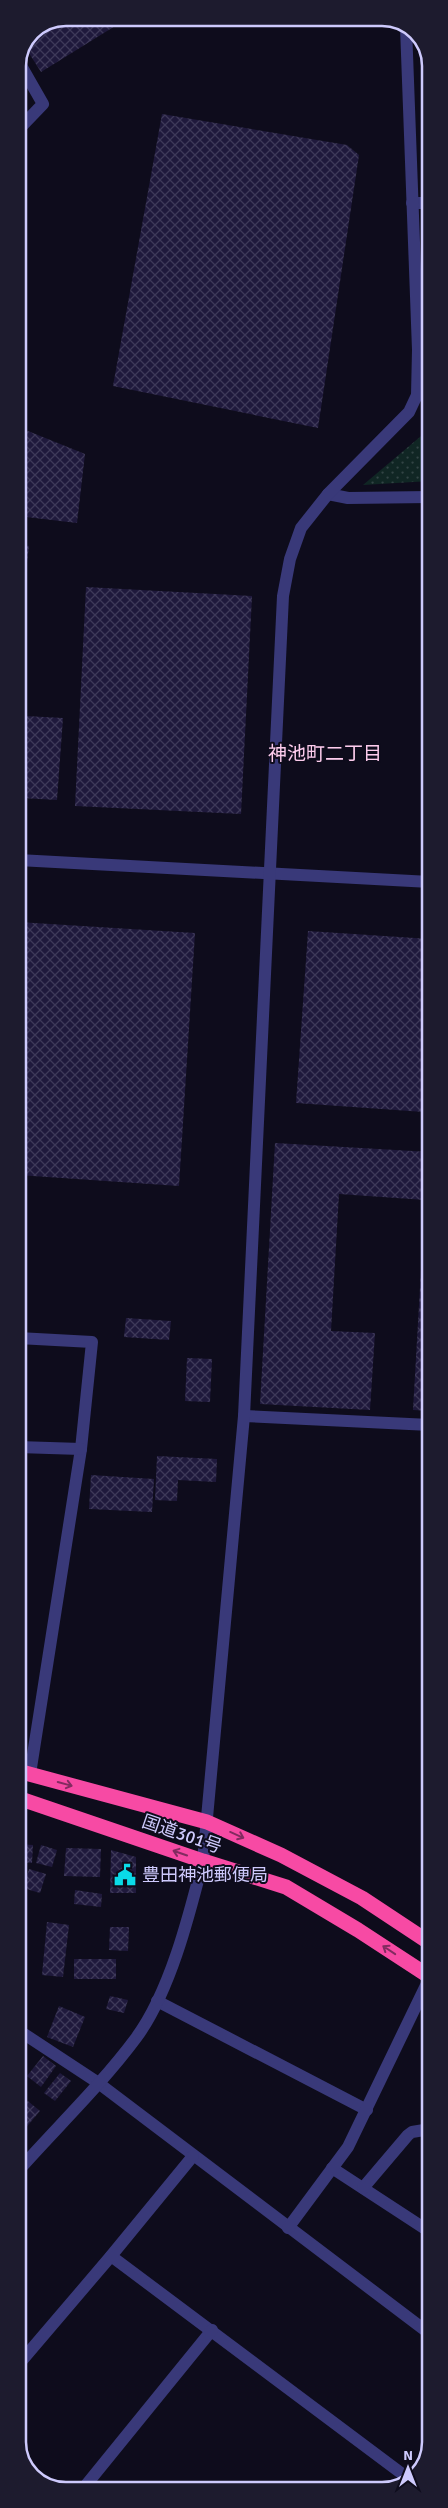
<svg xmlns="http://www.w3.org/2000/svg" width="448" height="2508" font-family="Signika,'Noto Sans JP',sans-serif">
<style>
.grass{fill:url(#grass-dots)}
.building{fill:url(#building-cross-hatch)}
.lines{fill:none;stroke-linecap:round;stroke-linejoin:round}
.minor{stroke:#393979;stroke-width:12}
.highway{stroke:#f74aa4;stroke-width:15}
.oneway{stroke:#822b60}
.labels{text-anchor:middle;stroke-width:4;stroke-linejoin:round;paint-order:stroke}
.street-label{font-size:18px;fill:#cecafd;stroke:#0e0c1c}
.poi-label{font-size:18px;fill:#cecafd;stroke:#0e0c1c;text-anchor:start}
.neighbourhood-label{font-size:19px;fill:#fdcced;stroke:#0e0c1c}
.rim{fill:none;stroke:#cecafd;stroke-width:2.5}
</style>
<defs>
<pattern id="grass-dots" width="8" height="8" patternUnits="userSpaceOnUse" patternTransform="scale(1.25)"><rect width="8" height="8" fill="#102624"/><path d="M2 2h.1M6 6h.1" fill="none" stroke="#324445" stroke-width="1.8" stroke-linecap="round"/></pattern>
<pattern id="building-cross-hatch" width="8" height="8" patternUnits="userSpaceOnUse" patternTransform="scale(1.25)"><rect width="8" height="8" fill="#1f193c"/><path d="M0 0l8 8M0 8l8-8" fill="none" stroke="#3e3959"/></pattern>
</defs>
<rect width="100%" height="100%" fill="#0e0c1c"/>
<path class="grass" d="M 427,430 L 430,481 L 363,485 L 427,431 Z"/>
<g class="building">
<path d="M 66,18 L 128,18 L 41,72 L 25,47 L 31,34 Z"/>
<path d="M 162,114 L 347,145 L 359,155 L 318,428 L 113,386 Z"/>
<path d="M 18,427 L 85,454 L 77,523 L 18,516 Z"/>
<path d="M 18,544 L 29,546 L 19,628 L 18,628 Z"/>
<path d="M 86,587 L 252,596 L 241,814 L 75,806 Z"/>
<path d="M 26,716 L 63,718 L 57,800 L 21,798 Z"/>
<path d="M 18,922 L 195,933 L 179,1186 L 18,1175 Z"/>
<path d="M 308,931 L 430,939 L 430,1012 L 424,1112 L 296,1103 Z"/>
<path d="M 275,1143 L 430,1152 L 430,1411 L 413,1410 L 425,1200 L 339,1194 L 331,1331 L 375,1333 L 370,1410 L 260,1404 Z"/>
<path d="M 126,1318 L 171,1321 L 169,1340 L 124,1337 Z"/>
<path d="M 187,1358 L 212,1359 L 210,1402 L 185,1401 Z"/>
<path d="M 157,1456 L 217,1459 L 216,1482 L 178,1480 L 177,1501 L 155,1500 Z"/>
<path d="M 91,1475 L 154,1479 L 152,1512 L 89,1509 Z"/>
<path d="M 18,1844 L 33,1845 L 32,1863 L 18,1862 Z"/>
<path d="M 41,1845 L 57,1850 L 52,1867 L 36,1863 Z"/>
<path d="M 66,1848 L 101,1849 L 100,1877 L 64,1876 Z"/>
<path d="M 111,1850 L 136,1857 L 136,1893 L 110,1893 Z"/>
<path d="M 29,1869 L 46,1874 L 40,1893 L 23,1888 Z"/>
<path d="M 75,1890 L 102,1894 L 101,1907 L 74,1904 Z"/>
<path d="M 47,1922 L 69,1925 L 63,1977 L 42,1975 Z"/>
<path d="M 110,1927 L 129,1927 L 128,1951 L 109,1950 Z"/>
<rect x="74" y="1959" width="42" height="20"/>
<path d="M 110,1996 L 128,2000 L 124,2013 L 106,2009 Z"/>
<path d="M 59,2006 L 85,2017 L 73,2047 L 47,2037 Z"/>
<path d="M 43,2056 L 56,2066 L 41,2087 L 27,2076 Z"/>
<path d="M 60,2073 L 71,2081 L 55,2101 L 44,2093 Z"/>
<path d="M 18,2093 L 40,2111 L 24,2130 L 18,2125 Z"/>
</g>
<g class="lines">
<g class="minor">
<path d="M 18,130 L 43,104 L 19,62"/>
<path d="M 412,203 L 430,203"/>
<path d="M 328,494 L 348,498 L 430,497"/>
<path d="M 18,860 L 430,882"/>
<path d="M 18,1338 L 92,1342 L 81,1449 L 30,1774"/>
<path d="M 244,1416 L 430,1425"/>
<path d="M 18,1447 L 81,1449"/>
<path d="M 157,2001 L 367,2110"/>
<path d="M 18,2030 L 97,2082 L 430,2334"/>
<path d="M 332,2168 L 430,2232"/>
<path d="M 18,2171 C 57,2127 101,2085 136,2038 C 170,1992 189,1916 203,1861 L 244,1416 L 283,596 L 290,559 L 301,528 L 328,494 L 409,412 L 417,395 L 418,350 L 406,27"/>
<path d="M 363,2188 L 408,2135 L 412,2132 L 430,2129"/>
<path d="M 288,2228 L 348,2147 L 430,1977"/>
<path d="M 111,2256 L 409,2479"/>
<path d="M 18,2365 L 111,2256 L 193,2156"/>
<path d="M 82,2490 L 212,2330"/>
</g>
<g class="highway">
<path d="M 18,1771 L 207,1822 L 281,1855 L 362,1898 L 430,1943"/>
<path d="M 18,1798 L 203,1861 L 286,1887 L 358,1930 L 430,1977"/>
</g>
</g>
<defs><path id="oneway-shaft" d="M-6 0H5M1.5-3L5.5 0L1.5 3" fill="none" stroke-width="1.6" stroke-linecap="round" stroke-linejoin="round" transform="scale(1.25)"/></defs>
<g class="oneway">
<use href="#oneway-shaft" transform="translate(65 1784) rotate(15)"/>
<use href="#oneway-shaft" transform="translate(237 1835) rotate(24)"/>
<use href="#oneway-shaft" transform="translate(180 1853) rotate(-161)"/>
<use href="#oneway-shaft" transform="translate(389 1950) rotate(-146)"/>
</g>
<defs>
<g id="civic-bare" transform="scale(1.725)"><path d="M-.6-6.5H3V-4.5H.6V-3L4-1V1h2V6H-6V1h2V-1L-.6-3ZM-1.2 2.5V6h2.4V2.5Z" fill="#0adae8" stroke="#0e0c1c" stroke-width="2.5" paint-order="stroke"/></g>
</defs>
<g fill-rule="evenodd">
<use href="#civic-bare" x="125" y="1875"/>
</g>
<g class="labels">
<g class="street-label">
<text transform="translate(182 1834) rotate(19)" y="6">国道301号</text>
</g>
<g class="poi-label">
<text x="142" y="1881">豊田神池郵便局</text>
</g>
<g class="neighbourhood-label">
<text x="325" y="760">神池町二丁目</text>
</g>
</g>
<path d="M0 0H448V2508H0ZM66 26H382A40 40 0 0 1 422 66V2442A40 40 0 0 1 382 2482H66A40 40 0 0 1 26 2442V66A40 40 0 0 1 66 26Z" fill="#1d1b2e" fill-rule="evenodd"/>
<path class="rim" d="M66 26H382A40 40 0 0 1 422 66V2442A40 40 0 0 1 382 2482H66A40 40 0 0 1 26 2442V66A40 40 0 0 1 66 26Z"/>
<g transform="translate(408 2468)" stroke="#0e0c1c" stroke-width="4" paint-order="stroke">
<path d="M0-4L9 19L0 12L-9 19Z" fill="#cecafd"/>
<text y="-8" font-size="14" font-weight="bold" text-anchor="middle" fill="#cecafd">N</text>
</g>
</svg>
